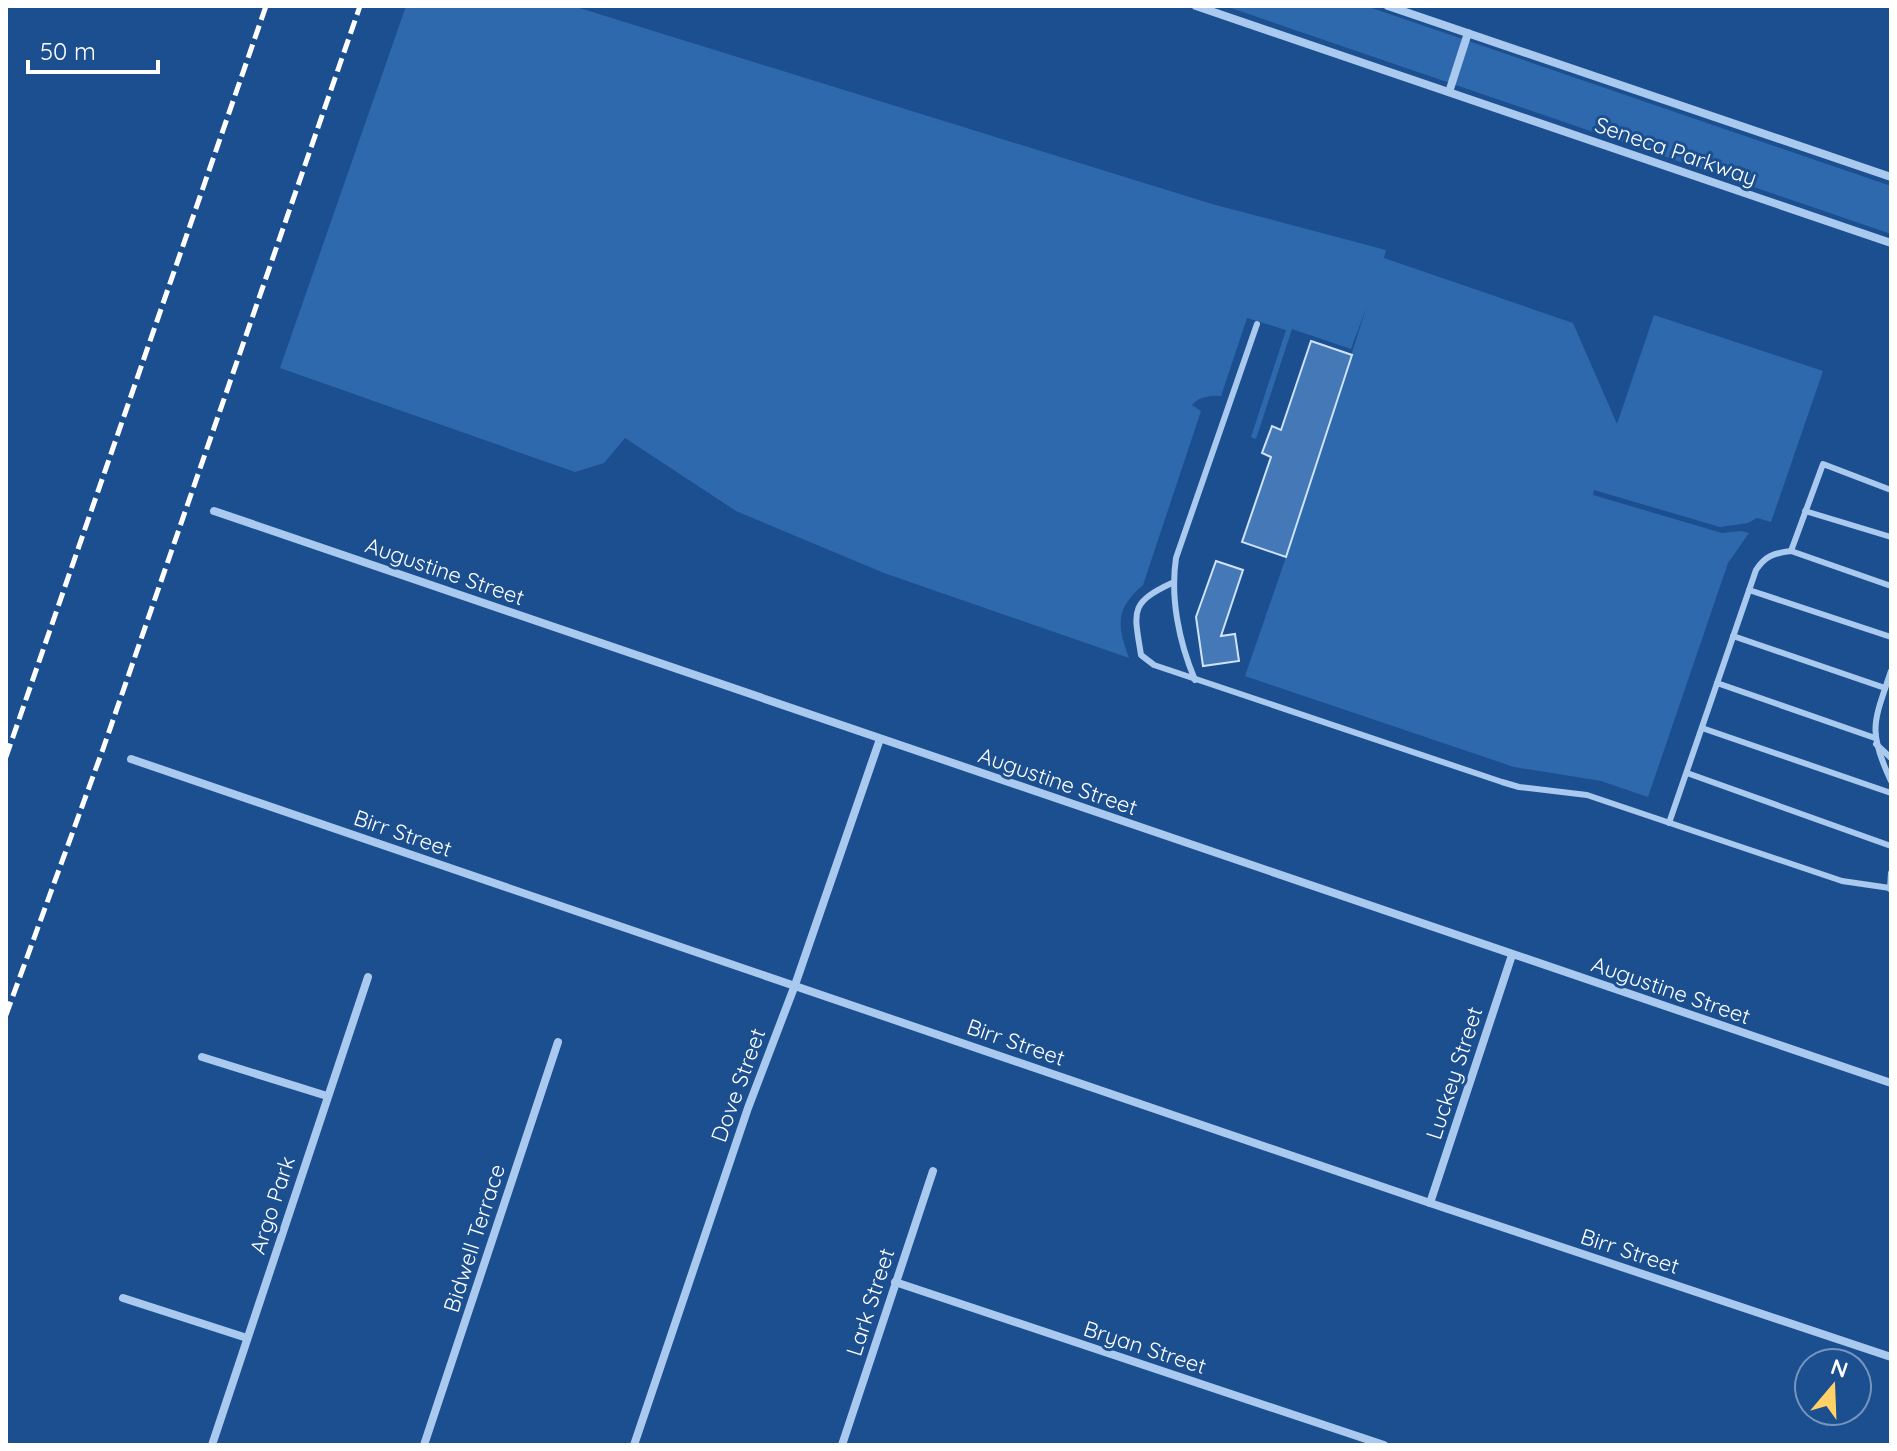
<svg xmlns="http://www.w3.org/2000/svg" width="1897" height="1451" font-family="Quicksand,sans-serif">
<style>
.green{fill:#2e69ad}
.building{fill:#4478b7;stroke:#cfe3fa;stroke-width:2}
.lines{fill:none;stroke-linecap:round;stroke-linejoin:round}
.service{stroke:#a9c9ee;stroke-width:6}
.minor{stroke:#a9c9ee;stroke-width:8}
.rail{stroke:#fff;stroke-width:5;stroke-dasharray:14 6;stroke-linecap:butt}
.labels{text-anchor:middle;stroke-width:6;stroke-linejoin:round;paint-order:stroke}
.street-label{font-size:22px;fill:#fff;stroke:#1b4f8f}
</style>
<rect width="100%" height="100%" fill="#1b4f8f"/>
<g class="green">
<path d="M 406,6 L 573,6 L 1212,204 L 1386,250 L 1384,258 L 1573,323 L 1617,424 L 1654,315 L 1823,371 L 1771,522 L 1757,518 L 1748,523 L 1720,527 L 1594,490 L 1593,495 L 1722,533 L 1741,531 L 1749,533 L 1728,563 L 1648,797 L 1601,781 L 1514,767 L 1245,676 L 1286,557 L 1367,306 L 1351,349 L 1292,329 L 1256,439 L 1251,437 L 1286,330 L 1247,318 L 1221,396 C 1211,395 1198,397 1192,405 L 1201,411 L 1143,585 C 1115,609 1117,625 1129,658 L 884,573 L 736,511 L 625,438 L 604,463 L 575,472 L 280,368 Z"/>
<path d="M 1225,6 L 1366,6 L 1891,186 L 1891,234 Z"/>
</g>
<g class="building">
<path d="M 1311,341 L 1352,355 L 1286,557 L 1242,542 L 1271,457 L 1262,453 L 1272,426 L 1281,430 Z"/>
<path d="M 1216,561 L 1243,570 L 1221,636 L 1235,634 L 1239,661 L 1203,666 L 1196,617 Z"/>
</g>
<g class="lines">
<g class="service">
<path d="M 1805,511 L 1891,537"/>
<path d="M 1791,551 L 1823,464 L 1891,490"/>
<path d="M 1172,583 C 1129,603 1134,611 1141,655 L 1154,665 L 1502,782 L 1519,787 L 1587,795 L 1842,881 L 1890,888"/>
<path d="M 1749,590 L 1891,637"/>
<path d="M 1733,636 L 1885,688"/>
<path d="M 1891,671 C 1874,722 1867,730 1891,781"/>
<path d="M 1195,680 C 1179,642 1170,598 1176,558 L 1257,324"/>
<path d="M 1717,683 L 1875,738"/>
<path d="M 1702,728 L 1891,793"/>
<path d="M 1876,744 L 1891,758"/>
<path d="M 1687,773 L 1891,846"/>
<path d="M 1669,823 L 1756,570 C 1765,556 1774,553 1791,551 L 1891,586"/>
<path d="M 1890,889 L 1891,873"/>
</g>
<g class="minor">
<path d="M 1196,6 L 1891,243"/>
<path d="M 1388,6 L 1891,177"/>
<path d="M 1449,92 L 1468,33"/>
<path d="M 214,511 L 1891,1083"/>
<path d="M 131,759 L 1430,1203 L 1891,1357"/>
<path d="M 202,1057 L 327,1096"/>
<path d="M 1430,1203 L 1512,955"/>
<path d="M 895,1282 L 1384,1445"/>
<path d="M 123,1298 L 247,1338"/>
<path d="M 212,1445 L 368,977"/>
<path d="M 424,1445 L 558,1042"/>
<path d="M 634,1445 L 748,1108 L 795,985 L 880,739"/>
<path d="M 842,1445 L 933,1171"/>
</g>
<g class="rail">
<path d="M 6,757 L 266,6"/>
<path d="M 6,1015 L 103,749 L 360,6"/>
</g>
</g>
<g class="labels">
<g class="street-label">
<text transform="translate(1676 151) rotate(19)" y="8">Seneca Parkway</text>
<text transform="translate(445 571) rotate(19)" y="8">Augustine Street</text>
<text transform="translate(1058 781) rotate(19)" y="8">Augustine Street</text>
<text transform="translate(403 833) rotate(19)" y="8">Birr Street</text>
<text transform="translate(1671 990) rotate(19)" y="8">Augustine Street</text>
<text transform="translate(1016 1042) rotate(19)" y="8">Birr Street</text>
<text transform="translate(1454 1073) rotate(-72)" y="8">Luckey Street</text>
<text transform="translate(738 1085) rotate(-70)" y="8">Dove Street</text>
<text transform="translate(272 1205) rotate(-72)" y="8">Argo Park</text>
<text transform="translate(474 1238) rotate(-72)" y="8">Bidwell Terrace</text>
<text transform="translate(1630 1251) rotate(18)" y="8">Birr Street</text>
<text transform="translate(870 1302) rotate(-72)" y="8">Lark Street</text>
<text transform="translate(1145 1347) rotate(18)" y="8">Bryan Street</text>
</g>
</g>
<rect width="1897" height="1451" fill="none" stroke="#ffffff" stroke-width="16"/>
<g transform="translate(1833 1387) rotate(19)"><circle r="38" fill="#1b4f8f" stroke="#7695bc" stroke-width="2"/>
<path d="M0-6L14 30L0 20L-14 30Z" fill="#ffd166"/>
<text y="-12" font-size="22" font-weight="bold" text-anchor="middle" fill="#ffffff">N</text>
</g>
<path d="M28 60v12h130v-12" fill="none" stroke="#ffffff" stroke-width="4"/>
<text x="40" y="60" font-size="24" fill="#ffffff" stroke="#1b4f8f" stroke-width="6" paint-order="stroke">50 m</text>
</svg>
